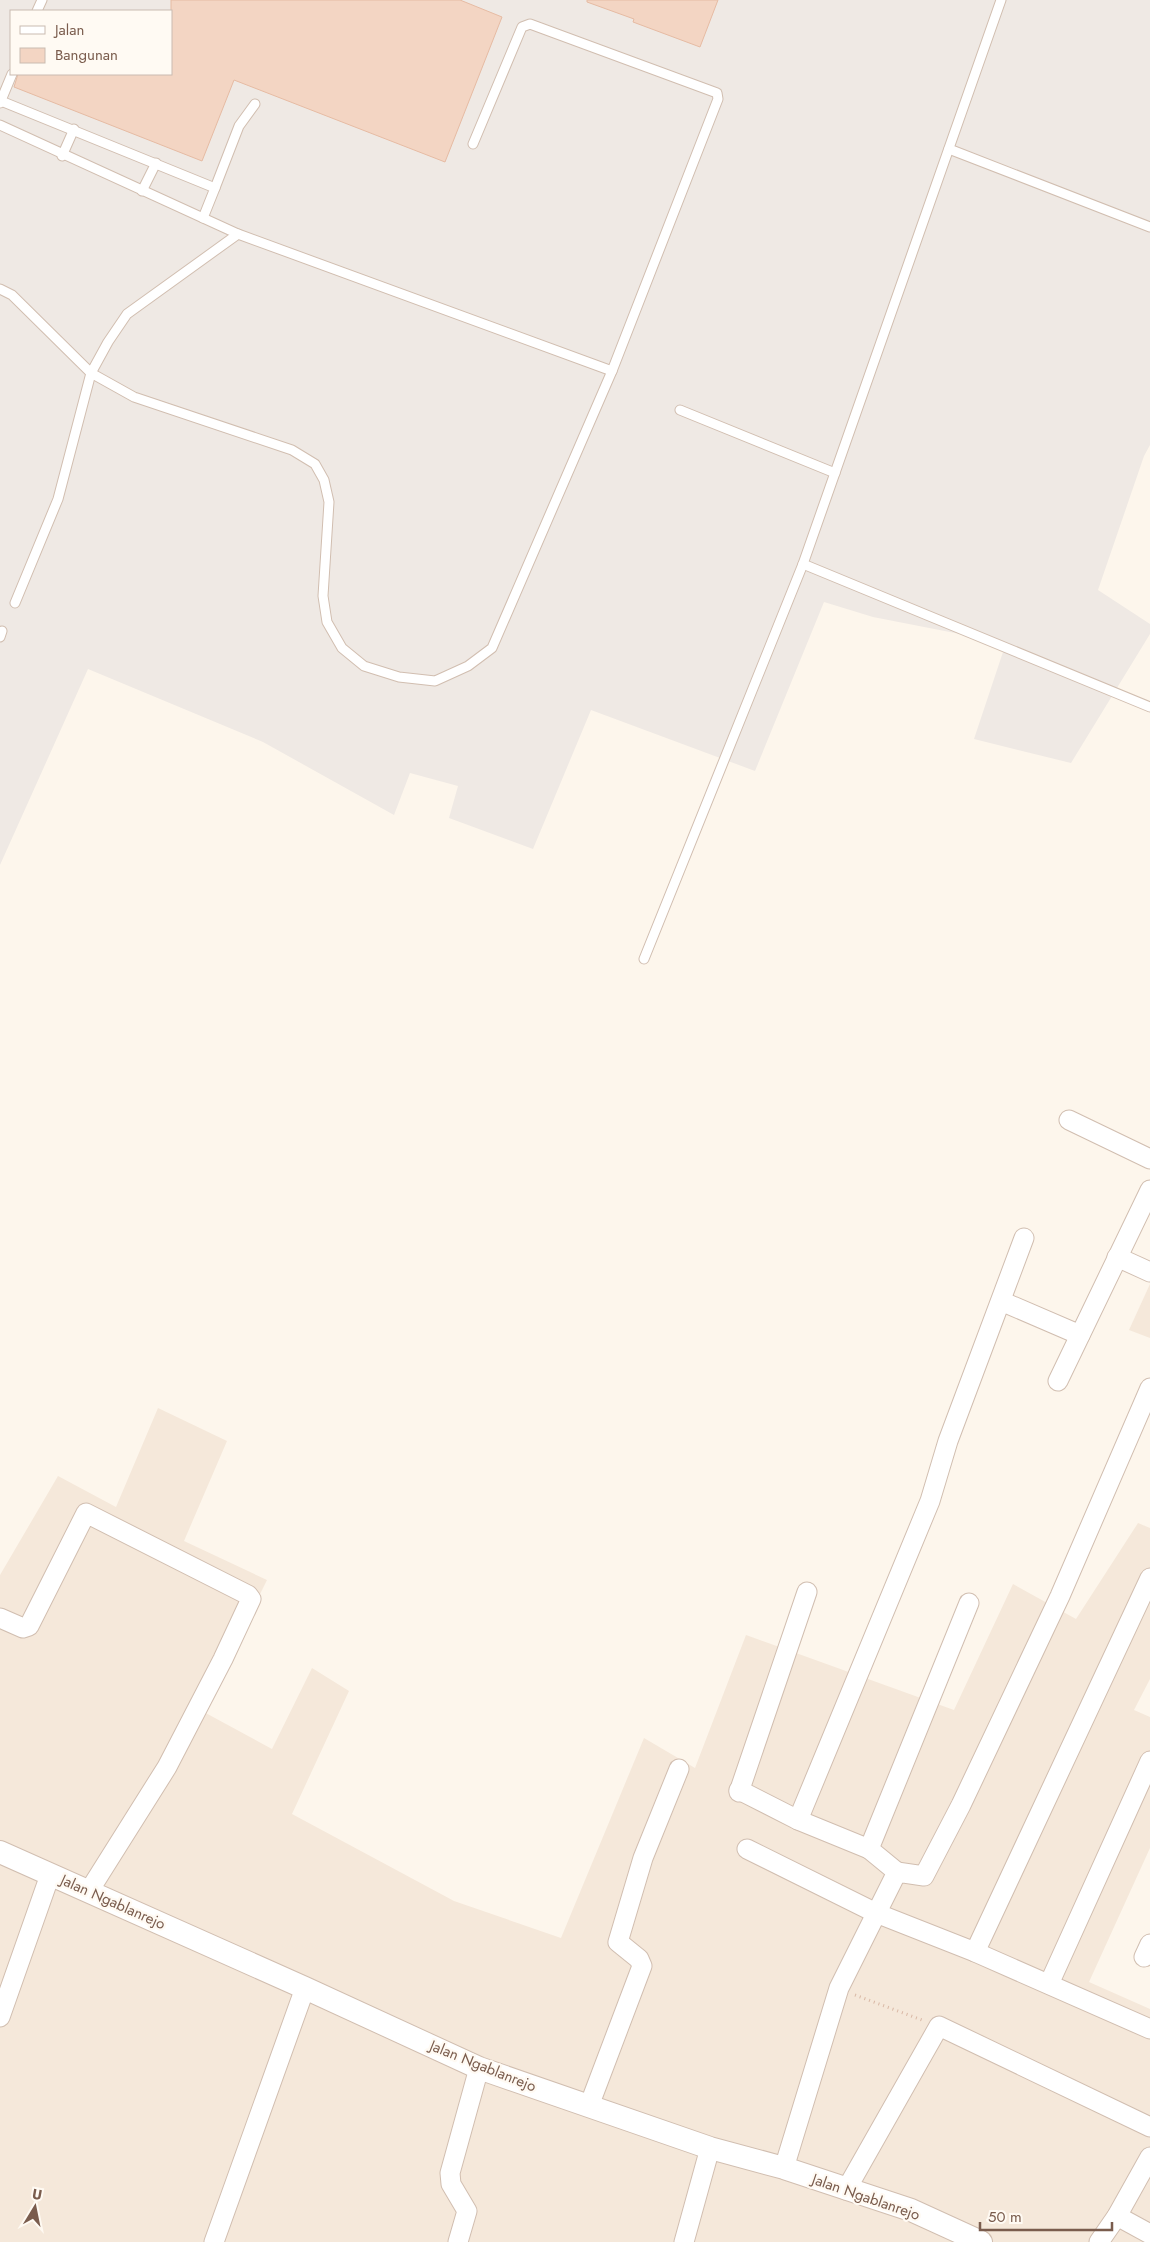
<svg xmlns="http://www.w3.org/2000/svg" width="1150" height="2242" font-family="Jost,sans-serif">
<style>
.residential{fill:#f5e8da}
.industrial{fill:#efe9e4;fill-rule:evenodd}
.building{fill:#f3d5c3;stroke:#e6bba3}
.lines{fill:none;stroke-linecap:round;stroke-linejoin:round}
.service-casing{stroke:#d1beb0;stroke-width:11}
.minor-casing{stroke:#d1beb0;stroke-width:21}
.tertiary-casing{stroke:#d1beb0;stroke-width:24}
.path{stroke:#d9b8a5;stroke-width:3;stroke-dasharray:1 4;stroke-linecap:butt}
.service{stroke:#fff;stroke-width:9}
.minor{stroke:#fff;stroke-width:19}
.tertiary{stroke:#fff;stroke-width:22}
.labels{text-anchor:middle;stroke-width:4.5;stroke-linejoin:round;paint-order:stroke}
.street-label{font-size:15px;fill:#7a5c4d;stroke:#fffaf3}
</style>
<rect width="100%" height="100%" fill="#fdf6ec"/>
<g class="residential">
<path d="M 1150,1284 L 1150,1338 L 1129,1330 Z"/>
<path d="M 158,1408 L 227,1441 L 184,1541 L 267,1580 L 202,1711 L 272,1749 L 312,1668 L 349,1691 L 292,1814 L 454,1901 L 561,1938 L 644,1738 L 695,1768 L 746,1635 L 954,1710 L 1013,1584 L 1076,1619 L 1138,1523 L 1150,1528 L 1150,1679 L 1134,1710 L 1150,1717 L 1150,1848 L 1089,1982 L 1150,2009 L 1150,2242 L 0,2242 L 0,1575 L 58,1476 L 116,1507 Z"/>
</g>
<path class="industrial" d="M 0,0 L 1150,0 L 1150,445 L 1144,456 L 1098,590 L 1150,624 L 1150,634 L 1071,763 L 974,739 L 1006,643 L 873,617 L 824,602 L 755,771 L 591,710 L 533,849 L 449,818 L 458,786 L 410,773 L 394,815 L 263,742 L 88,669 L 0,865 ZM 11,11 L 171,11 L 171,74 L 11,74 Z"/>
<g class="building">
<path d="M 171,0 L 460,0 L 502,17 L 445,162 L 234,80 L 202,161 L 14,87 L 18,74 L 171,74 Z"/>
<path d="M 587,0 L 718,0 L 700,47 L 633,22 L 634,19 L 587,2 Z"/>
</g>
<g class="lines">
<g class="service-casing">
<g id="service">
<path d="M 37,11 L 42,0"/>
<path d="M 1,101 L 215,188 L 203,218"/>
<path d="M 0,103 L 12,74"/>
<path d="M 0,125 L 238,234 L 127,314 L 108,342 L 91,373 L 58,499 L 15,603"/>
<path d="M 949,149 L 1150,227"/>
<path d="M 62,156 L 74,129"/>
<path d="M 215,188 L 239,126 L 255,104"/>
<path d="M 142,191 L 156,163"/>
<path d="M 238,234 L 612,371"/>
<path d="M 0,289 L 12,295 L 91,373 L 134,397 L 292,450 L 315,464 L 324,480 L 329,502 L 323,596 L 327,622 L 342,648 L 364,666 L 399,677 L 435,681 L 468,666 L 492,648 L 612,371 L 718,99 L 717,93 L 530,24 L 522,27 L 473,144"/>
<path d="M 680,410 L 835,473"/>
<path d="M 803,564 L 1150,707"/>
<path d="M 0,637 L 2,631"/>
<path d="M 644,959 L 803,564 L 1001,0"/>
</g>
</g>
<g class="minor-casing">
<g id="minor">
<path d="M 1069,1120 L 1150,1159"/>
<path d="M 1117,1257 L 1150,1272"/>
<path d="M 1001,1301 L 1080,1335"/>
<path d="M 1058,1381 L 1150,1190"/>
<path d="M 0,1618 L 23,1628 L 29,1626 L 86,1513 L 248,1595 L 251,1599 L 223,1659 L 167,1767 L 89,1891"/>
<path d="M 739,1790 L 798,1820 L 869,1849"/>
<path d="M 739,1792 L 807,1592"/>
<path d="M 798,1820 L 930,1501 L 948,1441 L 1024,1238"/>
<path d="M 747,1849 L 876,1913 L 975,1952 L 1150,2029"/>
<path d="M 897,1872 L 869,1849 L 969,1603"/>
<path d="M 975,1952 L 1150,1578"/>
<path d="M 1144,1957 L 1150,1944"/>
<path d="M 1049,1984 L 1150,1761"/>
<path d="M 0,2017 L 50,1875"/>
<path d="M 589,2106 L 642,1966 L 639,1959 L 618,1942 L 643,1858 L 679,1769"/>
<path d="M 784,2168 L 839,1988 L 897,1872 L 924,1876 L 961,1805 L 1060,1596 L 1150,1388"/>
<path d="M 846,2190 L 939,2026 L 1150,2127"/>
<path d="M 1117,2216 L 1150,2234"/>
<path d="M 214,2242 L 305,1988"/>
<path d="M 458,2242 L 467,2211 L 451,2184 L 450,2173 L 479,2068"/>
<path d="M 684,2242 L 710,2148"/>
<path d="M 1099,2242 L 1117,2216 L 1150,2157"/>
</g>
</g>
<g class="tertiary-casing">
<path id="tertiary" d="M 0,1852 L 305,1988 L 479,2068 L 710,2148 L 784,2168 L 911,2210 L 981,2242"/>
</g>
<path class="path" d="M 855,1995 L 922,2020"/>
<use href="#service" class="service"/>
<use href="#minor" class="minor"/>
<use href="#tertiary" class="tertiary"/>
</g>
<g class="labels">
<g class="street-label">
<text transform="translate(113 1902) rotate(24)" y="5">Jalan Ngablanrejo</text>
<text transform="translate(483 2066) rotate(22)" y="5">Jalan Ngablanrejo</text>
<text transform="translate(866 2197) rotate(19)" y="5">Jalan Ngablanrejo</text>
</g>
</g>
<rect x="10" y="10" width="162" height="65" fill="#fffaf3" stroke="#cabbb1"/>
<rect x="20" y="26" width="25" height="8" fill="#ffffff" stroke="#cabbb1"/>
<text x="55" y="35" font-size="15" fill="#7a5c4d">Jalan</text>
<rect x="20" y="48" width="25" height="15" fill="#f3d5c3" stroke="#cabbb1"/>
<text x="55" y="60" font-size="15" fill="#7a5c4d">Bangunan</text>
<g transform="translate(35 2207) rotate(10)" stroke="#fffaf3" stroke-width="4" paint-order="stroke">
<path d="M0-4L9 19L0 12L-9 19Z" fill="#7a5c4d"/>
<text y="-8" font-size="14" font-weight="bold" text-anchor="middle" fill="#7a5c4d">U</text>
</g>
<path d="M980 2222v8h132v-8" fill="none" stroke="#7a5c4d" stroke-width="2.5"/>
<text x="988" y="2222" font-size="15" fill="#7a5c4d" stroke="#fffaf3" stroke-width="4" paint-order="stroke">50 m</text>
</svg>
